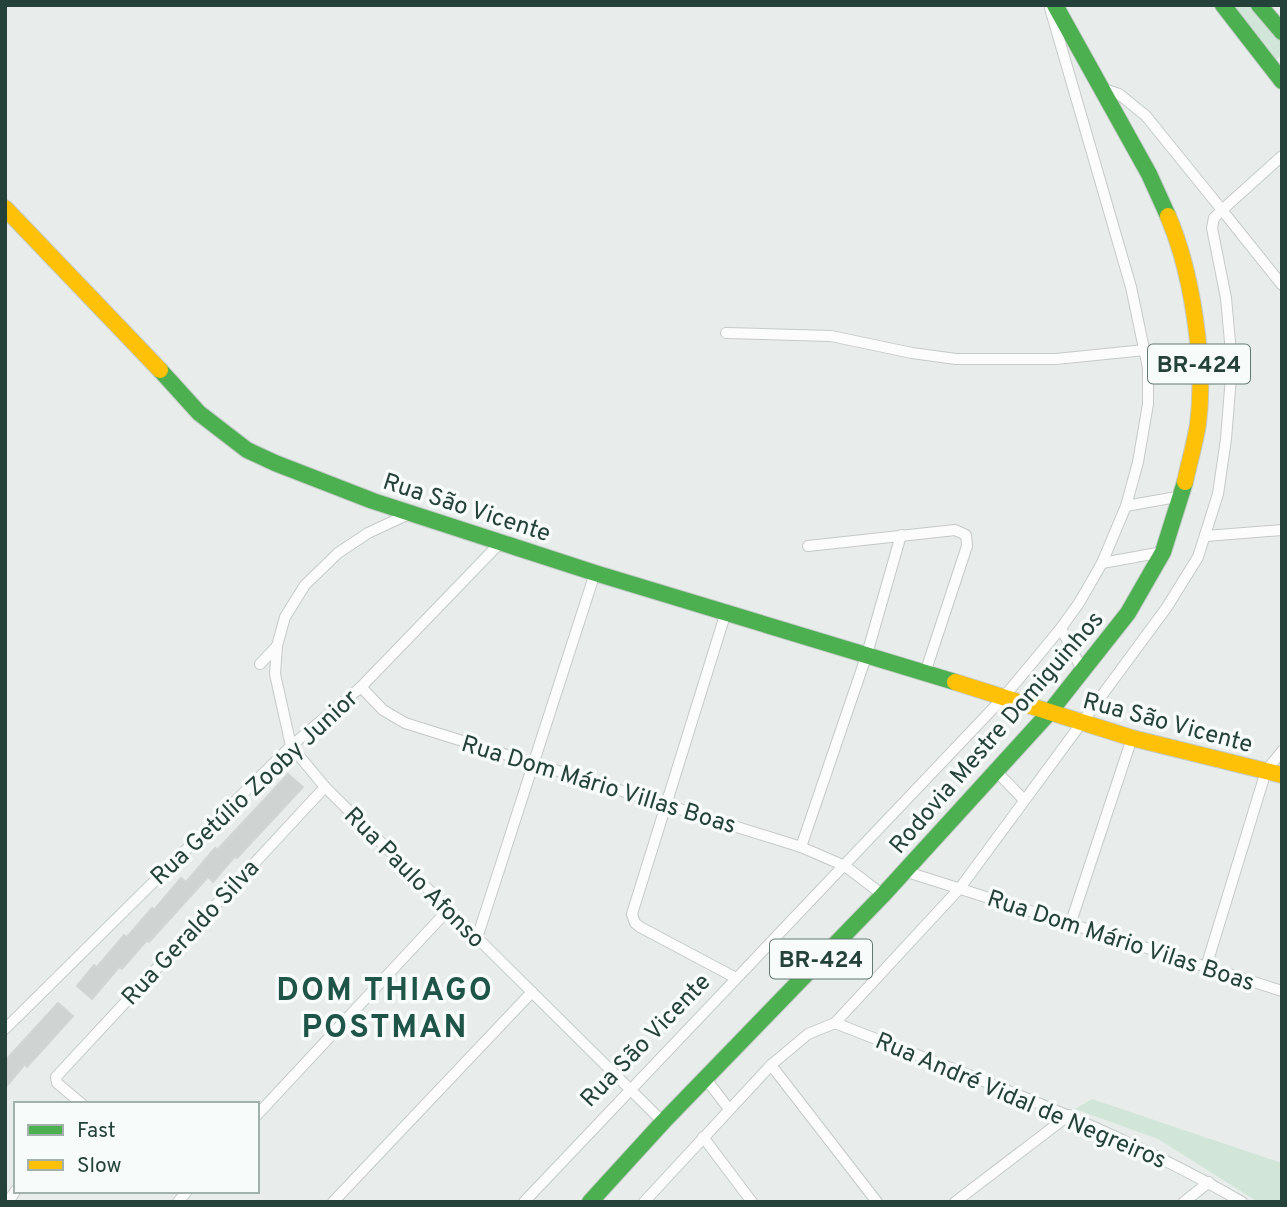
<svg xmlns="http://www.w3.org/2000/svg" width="1287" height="1207" font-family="Overpass,sans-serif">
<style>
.green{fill:#d1e6d8}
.building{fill:#cfd4d2;stroke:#d1d6d4;stroke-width:2}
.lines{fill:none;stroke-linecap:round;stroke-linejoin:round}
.street-casing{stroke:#c5cac8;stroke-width:12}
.fast-casing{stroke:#c3cbc8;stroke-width:18}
.slow-casing{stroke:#c3cbc8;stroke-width:18}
.street{stroke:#fcfcfc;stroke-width:10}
.fast{stroke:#4caf50;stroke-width:16}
.slow{stroke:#ffc107;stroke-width:16}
.labels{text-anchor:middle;stroke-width:7;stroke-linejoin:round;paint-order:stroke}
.shield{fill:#f7fbf9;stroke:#637a73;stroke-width:2}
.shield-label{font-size:23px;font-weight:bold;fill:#24423a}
.street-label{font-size:24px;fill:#24423a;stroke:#f7fbf9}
.district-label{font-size:32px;font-weight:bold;letter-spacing:2px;fill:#1f5548;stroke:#f7fbf9}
</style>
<rect width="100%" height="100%" fill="#e8edeb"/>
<g class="green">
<path d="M 1225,5 L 1254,5 L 1282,38 L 1282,55 L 1271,64 Z"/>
<path d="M 1092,1099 L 1282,1163 L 1282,1202 L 1258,1202 L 1158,1139 L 1075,1109 Z"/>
</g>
<g class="building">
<path d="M 288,774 L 303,787 L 237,858 L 235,856 L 213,882 L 208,877 L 149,942 L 147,940 L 122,969 L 119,967 L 92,999 L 77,986 L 94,965 L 97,967 L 124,935 L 127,937 L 152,908 L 154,910 L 181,878 L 186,882 L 215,848 L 217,850 Z"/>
<path d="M 58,1003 L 73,1016 L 27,1067 L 25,1064 L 5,1088 L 5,1061 Z"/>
</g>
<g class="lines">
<g class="street-casing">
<g id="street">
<path d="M 1282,156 L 1222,210 L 1282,285"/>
<path d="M 726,333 L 831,336 L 912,353 L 956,359 L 1056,359 L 1145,350"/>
<path d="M 1126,506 L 1182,496"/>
<path d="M 411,513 L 368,533 L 338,553 L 305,585 L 285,617 L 277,646 L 275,674 L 291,746 L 325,787 L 663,1122"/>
<path d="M 1206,536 L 1282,530"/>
<path d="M 808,546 L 955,530 L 966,535 L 967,546 L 925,673"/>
<path d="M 1102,563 L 1163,552"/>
<path d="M 726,612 L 632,914 L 635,923 L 640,927 L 736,978"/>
<path d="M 1061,628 L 1083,672"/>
<path d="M 260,664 L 277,646"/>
<path d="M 361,687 L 383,710 L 405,723 L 801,847 L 845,866 L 883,895"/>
<path d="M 996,771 L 1024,800"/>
<path d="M 801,847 L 867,654 L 901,535"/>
<path d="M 904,871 L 1282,991"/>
<path d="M 1070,925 L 1132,738"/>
<path d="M 477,938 L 595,573"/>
<path d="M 1206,967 L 1266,771 L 1282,751"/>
<path d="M 835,1023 C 973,1077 1113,1127 1242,1202"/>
<path d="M 5,1029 L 291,746 L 361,687 L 500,543"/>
<path d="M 771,1065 L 877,1202"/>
<path d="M 706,1079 L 729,1109"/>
<path d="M 82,1104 L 57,1083 L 56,1077 L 325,787"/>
<path d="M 257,1115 L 448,910"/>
<path d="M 703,1137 L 752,1202"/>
<path d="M 8,1202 L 16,1190"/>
<path d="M 178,1202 L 187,1191"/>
<path d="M 333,1202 L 532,992"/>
<path d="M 524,1202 L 1003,698 L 1061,628 L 1079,603 L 1102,563 L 1126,506 L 1138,462 L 1148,404 L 1148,368 L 1131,287 L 1050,8"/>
<path d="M 644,1202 L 771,1065 L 808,1034 L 835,1023 L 960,888 L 1167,607 L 1198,557 L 1218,494 L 1226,439 L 1232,364 L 1226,298 L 1212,228 L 1214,218 L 1222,210 L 1146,116 L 1119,94 L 1101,88"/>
<path d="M 955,1202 L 1069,1115"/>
<path d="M 1184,1202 L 1209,1182"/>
</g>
</g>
<g class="fast-casing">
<g id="fast">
<path d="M 1055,5 L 1149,174 L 1168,216"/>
<path d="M 1223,5 L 1282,81"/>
<path d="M 1259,5 L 1282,32"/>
<path d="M 160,370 L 199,413 L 247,450 L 275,463 L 373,501 L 595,573 L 955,682"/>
<path d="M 590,1202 L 663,1122 L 883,895 L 1049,713 L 1128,613 L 1163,552 L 1185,482"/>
</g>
</g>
<g class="slow-casing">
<g id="slow">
<path d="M 5,208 L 160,370"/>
<path d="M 1168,216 C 1192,272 1206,363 1198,424 C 1195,443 1189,463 1185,482"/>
<path d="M 955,682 L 1132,738 L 1282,775"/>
</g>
</g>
<use href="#street" class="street"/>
<use href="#fast" class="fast"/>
<use href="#slow" class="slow"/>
</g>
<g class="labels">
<g class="shield">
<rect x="1148" y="344.5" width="102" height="39" rx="5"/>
<rect x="770" y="939.5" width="102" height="39" rx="5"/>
</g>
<g class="shield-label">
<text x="1199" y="372">BR-424</text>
<text x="821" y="967">BR-424</text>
</g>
<g class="street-label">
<text transform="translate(467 507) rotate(18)" y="8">Rua São Vicente</text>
<text transform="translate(1168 722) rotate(15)" y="8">Rua São Vicente</text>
<text transform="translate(996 732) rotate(-49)" y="8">Rodovia Mestre Domiguinhos</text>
<text transform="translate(599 784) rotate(17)" y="8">Rua Dom Mário Villas Boas</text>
<text transform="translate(254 787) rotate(-43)" y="8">Rua Getúlio Zooby Junior</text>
<text transform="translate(415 877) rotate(45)" y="8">Rua Paulo Afonso</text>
<text transform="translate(190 932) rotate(-47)" y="8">Rua Geraldo Silva</text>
<text transform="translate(1121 940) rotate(18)" y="8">Rua Dom Mário Vilas Boas</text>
<text transform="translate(645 1040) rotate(-46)" y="8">Rua São Vicente</text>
<text transform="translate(1021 1100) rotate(23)" y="8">Rua André Vidal de Negreiros</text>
</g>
<g class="district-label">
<text x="385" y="1000">DOM THIAGO<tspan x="385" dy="37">POSTMAN</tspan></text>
</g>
</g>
<rect width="1287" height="1207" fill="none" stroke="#24423a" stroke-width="14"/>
<rect x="14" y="1102" width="245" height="91" fill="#f7fbf9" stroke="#a3b1ad" stroke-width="2"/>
<rect x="28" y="1125" width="35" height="10" fill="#4caf50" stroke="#a3b1ad" stroke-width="2"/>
<text x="77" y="1137" font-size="21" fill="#24423a">Fast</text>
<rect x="28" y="1160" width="35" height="10" fill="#ffc107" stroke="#a3b1ad" stroke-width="2"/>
<text x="77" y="1172" font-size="21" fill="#24423a">Slow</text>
</svg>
